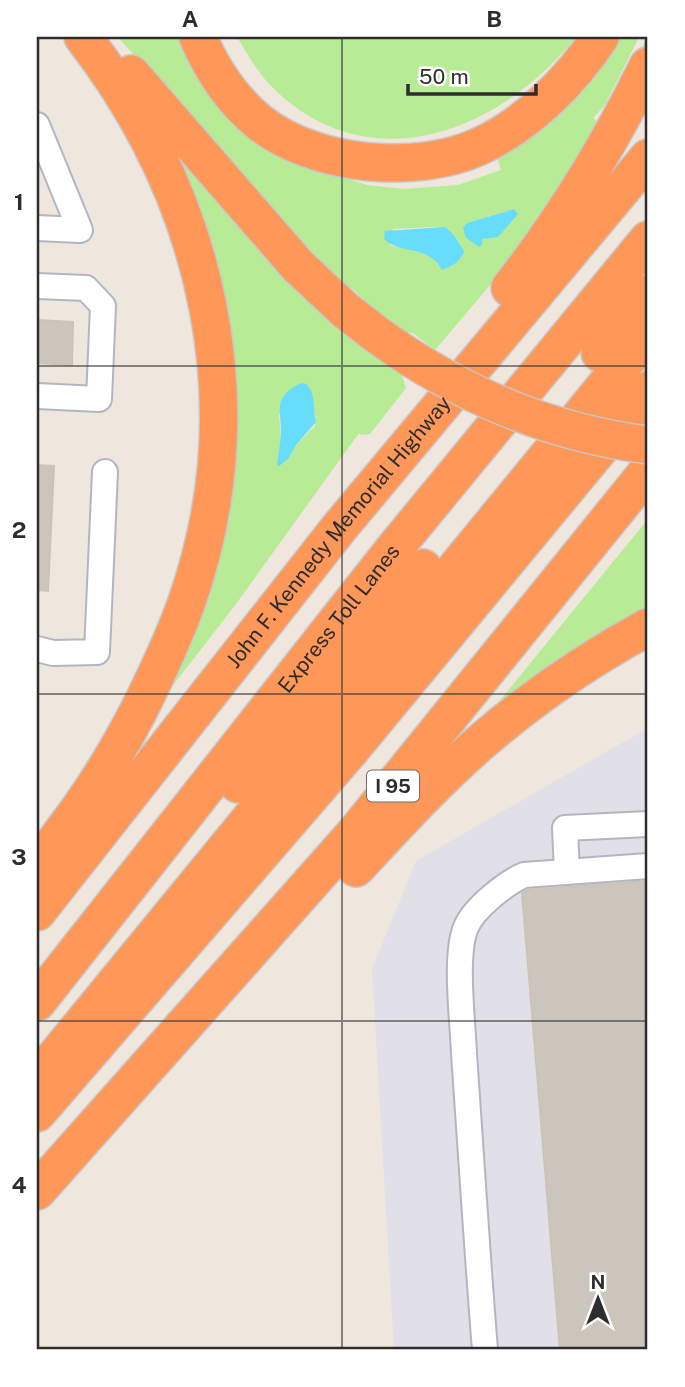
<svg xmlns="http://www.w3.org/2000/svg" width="685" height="1387" font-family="'Public Sans',sans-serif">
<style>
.industrial{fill:#e1dfe7}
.green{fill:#b7eb95;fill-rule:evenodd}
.water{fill:#67ddfb}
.building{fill:#cbc5bc;stroke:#cbc3b7;stroke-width:2}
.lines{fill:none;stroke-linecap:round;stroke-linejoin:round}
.minor-casing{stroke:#b2b6c1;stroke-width:28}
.highway-casing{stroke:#c8c8c8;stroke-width:40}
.minor{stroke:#fff;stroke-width:24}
.highway{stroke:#ff9759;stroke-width:37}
.highway-bridge-casing{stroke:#c8c8c8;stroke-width:40;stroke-linecap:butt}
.highway-bridge{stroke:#ff9759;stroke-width:37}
.grid{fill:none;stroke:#2d2d2d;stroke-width:2;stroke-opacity:0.55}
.labels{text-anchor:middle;stroke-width:6;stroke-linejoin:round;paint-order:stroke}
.shield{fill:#fff;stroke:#6c6c6c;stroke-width:2}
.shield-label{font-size:19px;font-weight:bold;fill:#2d2d2d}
.street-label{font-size:21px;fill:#2d2d2d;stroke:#fff}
.neatline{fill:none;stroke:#2d2d2d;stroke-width:2.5}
.grid-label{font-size:23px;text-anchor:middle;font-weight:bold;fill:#2d2d2d}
</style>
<rect width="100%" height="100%" fill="#efe7de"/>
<path class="industrial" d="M 648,728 L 648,1350 L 394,1350 L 372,969 L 416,861 Z"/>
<g class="green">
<path d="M 118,37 L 186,37 L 329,173 L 367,185 L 404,189 L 458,185 L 501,170 L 497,158 L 515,147 L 606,57 L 620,37 L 639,37 L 605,105 L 593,118 L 601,125 L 615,104 L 647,37 L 648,39 L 609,124 L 513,258 L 435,350 L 413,333 L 404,332 L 382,319 L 353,289 L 345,290 L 330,276 ZM 507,211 L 488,236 L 482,239 L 467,223 ZM 435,227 C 450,233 462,239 462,257 L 452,266 L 442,269 L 430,255 L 390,245 L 393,229 Z"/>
<path d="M 237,37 L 576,37 C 500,132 368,185 270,85 C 257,71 247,53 237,37 Z"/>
<path d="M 175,139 L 401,372 L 406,388 L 370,434 L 361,435 L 359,433 L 236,604 L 154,710 L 221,498 L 164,146 ZM 313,397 L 315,426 L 296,445 L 289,458 L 281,438 L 279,415 Z"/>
<path d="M 648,519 L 648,613 L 492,710 Z"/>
</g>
<g class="water">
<path d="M 514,209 L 518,214 L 498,237 L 482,239 L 482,245 L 479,247 L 466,238 L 463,228 L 467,223 Z"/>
<path d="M 445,227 L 453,234 L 464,251 C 461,262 452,266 442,270 C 428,244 403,256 384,239 L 385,231 Z"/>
<path d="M 301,383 L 306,384 C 317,393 312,409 316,422 L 296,445 L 289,458 L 279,466 L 277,465 C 278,455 280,446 281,436 C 282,410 271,398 301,383 Z"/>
</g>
<g class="building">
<path d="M 37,320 L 73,322 L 72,365 L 37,363 Z"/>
<path d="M 37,465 L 54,466 L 48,591 L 37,590 Z"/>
<path d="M 648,881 L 648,1350 L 560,1350 L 522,893 L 528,890 Z"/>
</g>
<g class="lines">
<g class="minor-casing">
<g id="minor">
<path d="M 37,125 L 80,230 L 37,228"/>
<path d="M 37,286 L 86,288 L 103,306 L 99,399 L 37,396"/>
<path d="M 37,649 L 53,653 L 97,652 L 105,472"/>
<path d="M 567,872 L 565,828 L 648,824"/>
<path d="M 485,1350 C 477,1251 471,1153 464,1054 C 463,1023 454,955 466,927 C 474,908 506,883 524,875 L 648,866"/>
</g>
</g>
<g class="highway-casing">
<g id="highway">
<path d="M 198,37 C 212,70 231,99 259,122 C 314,166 415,175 478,147 C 527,125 571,81 600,37"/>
<path d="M 131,74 L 298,266 L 345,310 L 376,334"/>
<path d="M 510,288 C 564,219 609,145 648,66"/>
<path d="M 600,353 L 648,294"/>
<path d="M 238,784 L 423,568"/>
<path d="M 356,868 C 396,825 436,781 481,742 C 532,698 589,659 648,627"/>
<path d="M 37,870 C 49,847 67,827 82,805 C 103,775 122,743 139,710 C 156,676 173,640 186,604 C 256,406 209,200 83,37"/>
<path id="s1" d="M 37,912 L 339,528 L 648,158"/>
<path id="s2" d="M 37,1002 L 394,549 L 648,240"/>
<path d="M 37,1079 L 648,334"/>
<path d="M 37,1113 L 353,747 L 648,390"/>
<path d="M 37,1191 L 356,832 L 648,471"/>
</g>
</g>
<use href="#minor" class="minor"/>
<use href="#highway" class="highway"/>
<g class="highway-bridge-casing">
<path id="highway-bridge" d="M 376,334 C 456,393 550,433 648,445"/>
</g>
<use href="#highway-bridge" class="highway-bridge"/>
</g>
<path class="grid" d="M 342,37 L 342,1350M 37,366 L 648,366M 37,694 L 648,694M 37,1021 L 648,1021"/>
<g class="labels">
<rect class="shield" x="367" y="770.5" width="52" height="31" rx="5"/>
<g class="shield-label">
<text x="393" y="793">I 95</text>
</g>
<g class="street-label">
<text dy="7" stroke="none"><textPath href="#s1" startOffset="485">John F. Kennedy Memorial Highway</textPath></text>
<text dy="7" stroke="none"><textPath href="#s2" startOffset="488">Express Toll Lanes</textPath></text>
</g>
</g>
<rect width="685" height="1387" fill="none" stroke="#ffffff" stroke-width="77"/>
<g transform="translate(598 1299)" stroke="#ffffff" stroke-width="5" paint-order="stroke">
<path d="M0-5L12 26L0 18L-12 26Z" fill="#2d2d2d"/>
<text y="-10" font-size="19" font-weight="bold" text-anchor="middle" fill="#2d2d2d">N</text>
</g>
<path d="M408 84v10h128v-10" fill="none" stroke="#2d2d2d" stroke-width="3.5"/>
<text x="419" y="84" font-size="21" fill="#2d2d2d" stroke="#ffffff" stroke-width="5" paint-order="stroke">50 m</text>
<rect x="38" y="38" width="608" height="1310" class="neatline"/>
<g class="grid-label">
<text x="190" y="27">A</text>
<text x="494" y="27">B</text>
<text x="19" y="210">1</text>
<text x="19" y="538">2</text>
<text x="19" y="865">3</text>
<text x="19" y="1193">4</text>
</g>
</svg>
